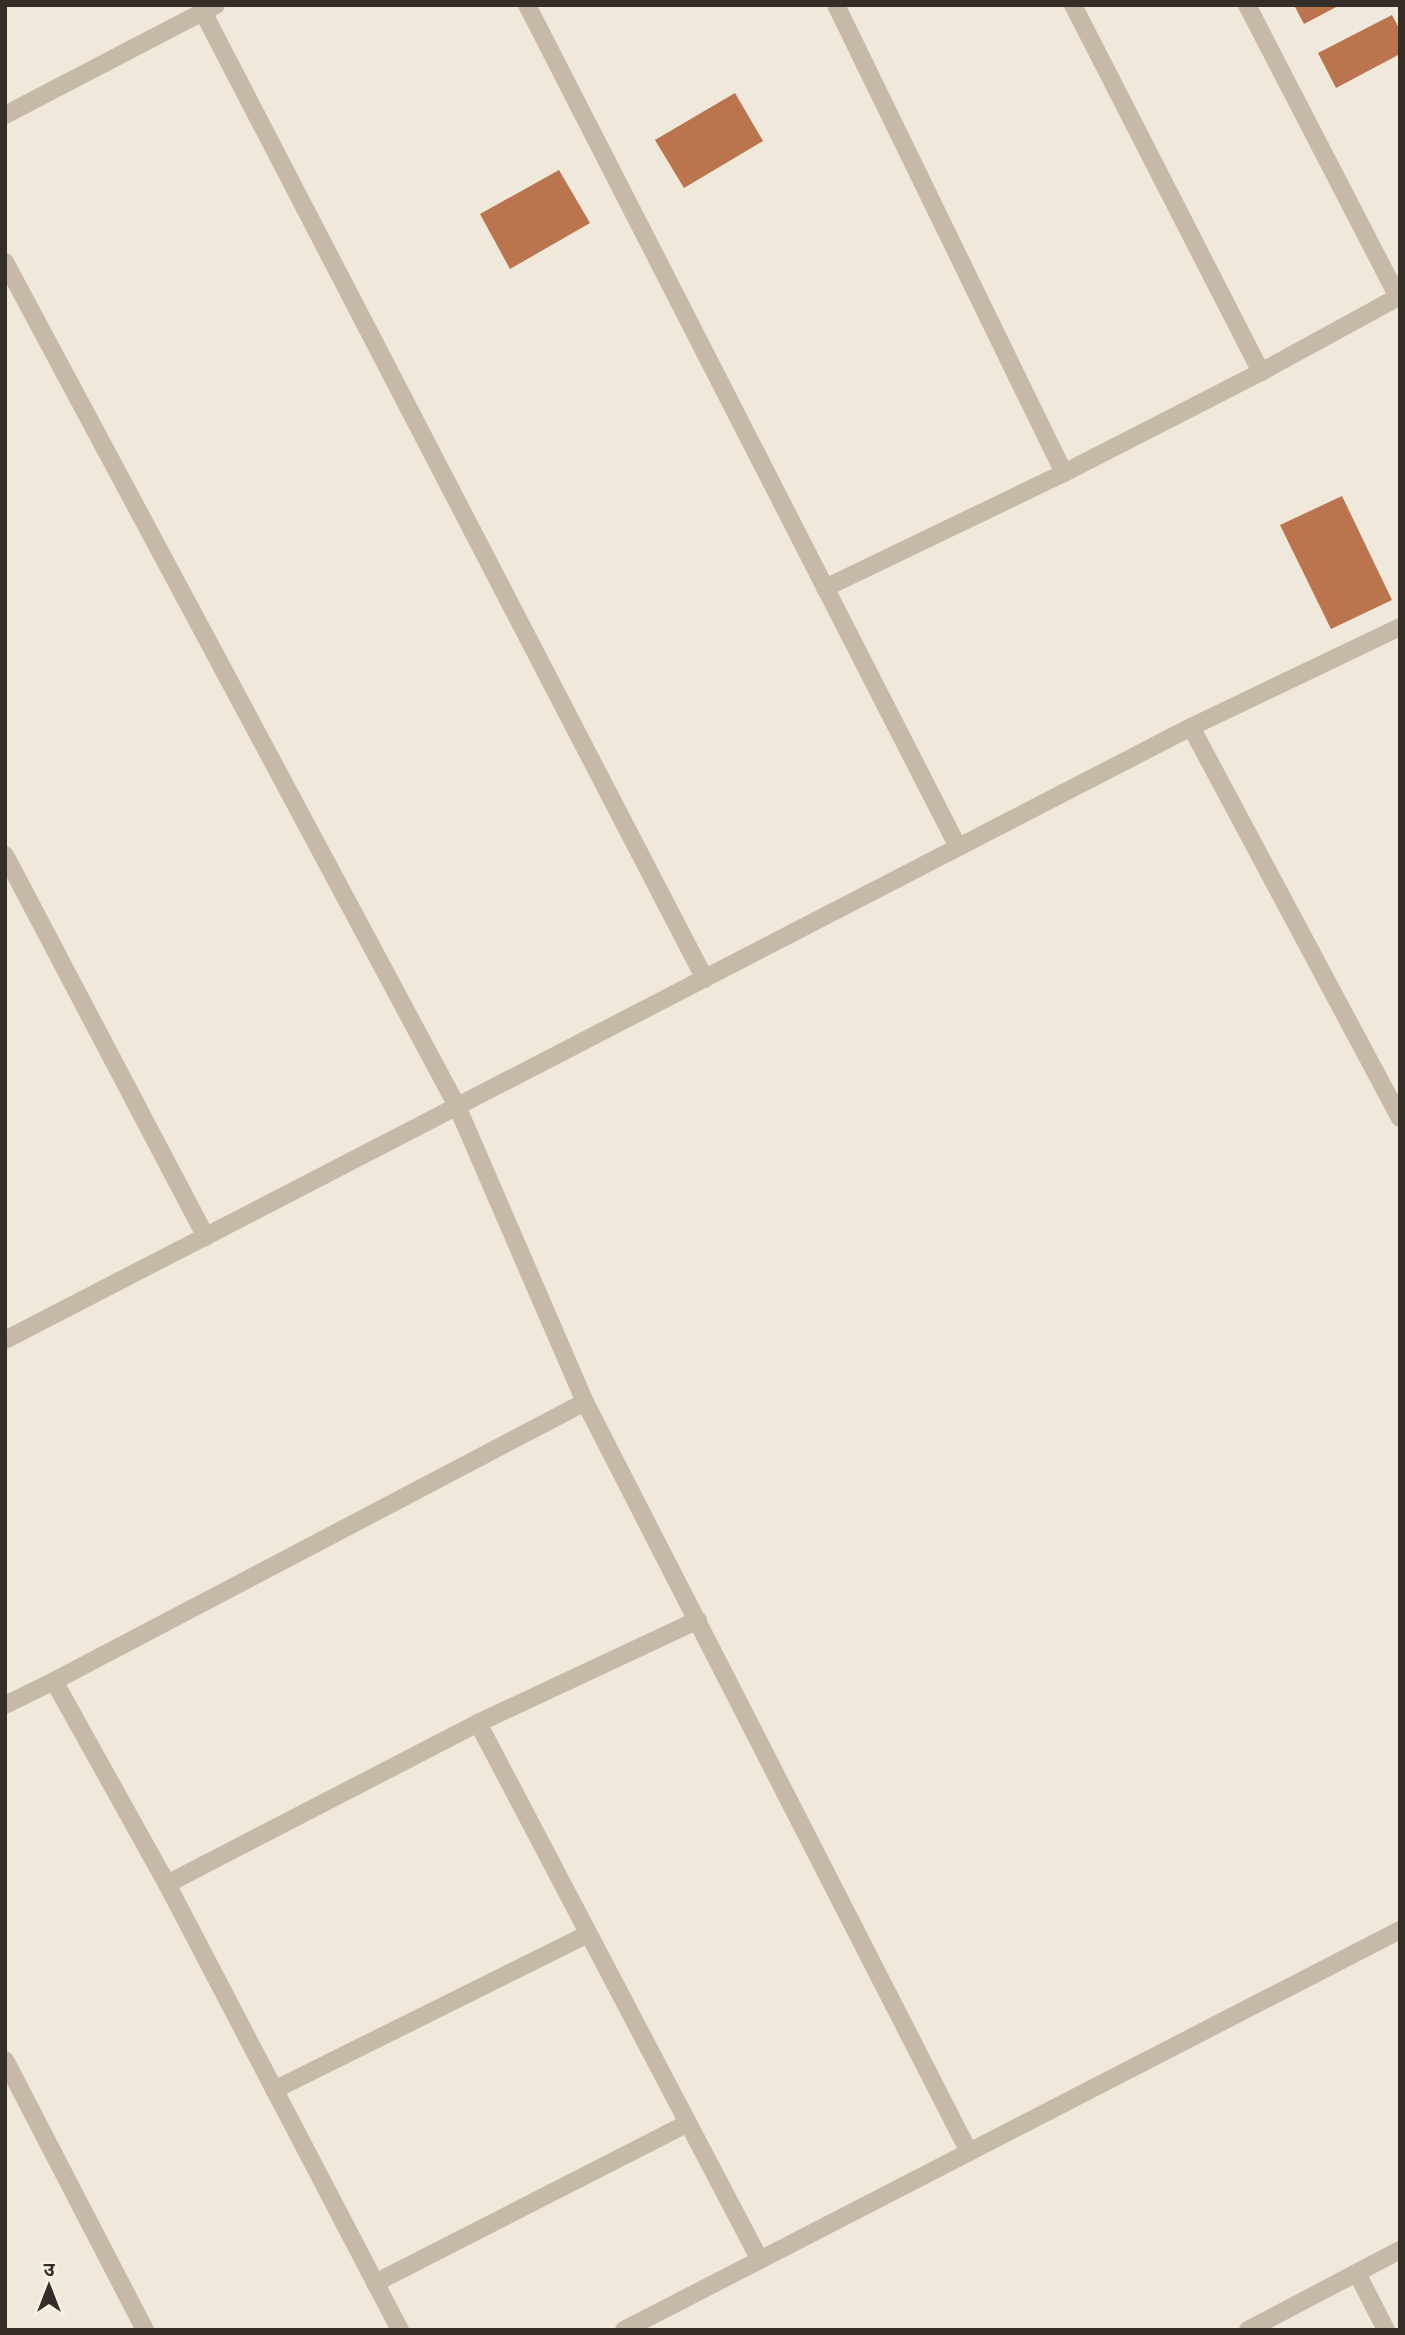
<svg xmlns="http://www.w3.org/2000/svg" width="1405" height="2335" font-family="Manrope,'Noto Sans Devanagari',sans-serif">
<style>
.building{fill:#ba754e}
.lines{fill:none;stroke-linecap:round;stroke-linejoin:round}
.minor{stroke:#c6b9a8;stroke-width:18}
</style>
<rect width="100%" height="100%" fill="#efe8db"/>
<g class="building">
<path d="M 1294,5 L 1340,5 L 1304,24 Z"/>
<path d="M 1392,15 L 1400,30 L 1400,54 L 1336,88 L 1318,53 Z"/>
<path d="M 735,93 L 763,141 L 684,188 L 655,140 Z"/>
<path d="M 559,170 L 590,223 L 510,269 L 480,214 Z"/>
<path d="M 1342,496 L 1392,600 L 1331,629 L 1280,525 Z"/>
</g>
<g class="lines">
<g class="minor">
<path d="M 527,5 L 958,847"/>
<path d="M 1073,5 L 1261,372"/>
<path d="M 1247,5 L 1398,297"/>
<path d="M 203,12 L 705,979"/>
<path d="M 5,115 L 216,5"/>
<path d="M 5,262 L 457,1106 L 585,1402 L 969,2152"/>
<path d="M 1064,473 L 1261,372 L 1400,296"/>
<path d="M 825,588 L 1064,473 L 836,5"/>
<path d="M 1191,727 L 1400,1118"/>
<path d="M 5,855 L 206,1237"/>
<path d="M 5,1340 L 1191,727 L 1400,627"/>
<path d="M 5,1705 L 54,1681"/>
<path d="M 478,1723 L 760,2260"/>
<path d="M 167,1884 L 478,1723 L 698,1620"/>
<path d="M 5,2060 L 145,2330"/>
<path d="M 274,2090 L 588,1934"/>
<path d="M 1357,2273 L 1386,2330"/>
<path d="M 375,2283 L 688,2123"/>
<path d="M 400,2330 L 167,1884 L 54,1681 L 585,1402"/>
<path d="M 624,2330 L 1400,1930"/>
<path d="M 1248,2330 L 1400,2250"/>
</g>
</g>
<rect width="1405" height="2335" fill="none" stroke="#342d28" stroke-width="14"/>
<g transform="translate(49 2286)" stroke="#f7f2e7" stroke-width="5" paint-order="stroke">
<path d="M0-5L12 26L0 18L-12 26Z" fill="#342d28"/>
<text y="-10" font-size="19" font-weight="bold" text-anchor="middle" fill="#342d28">उ</text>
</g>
</svg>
